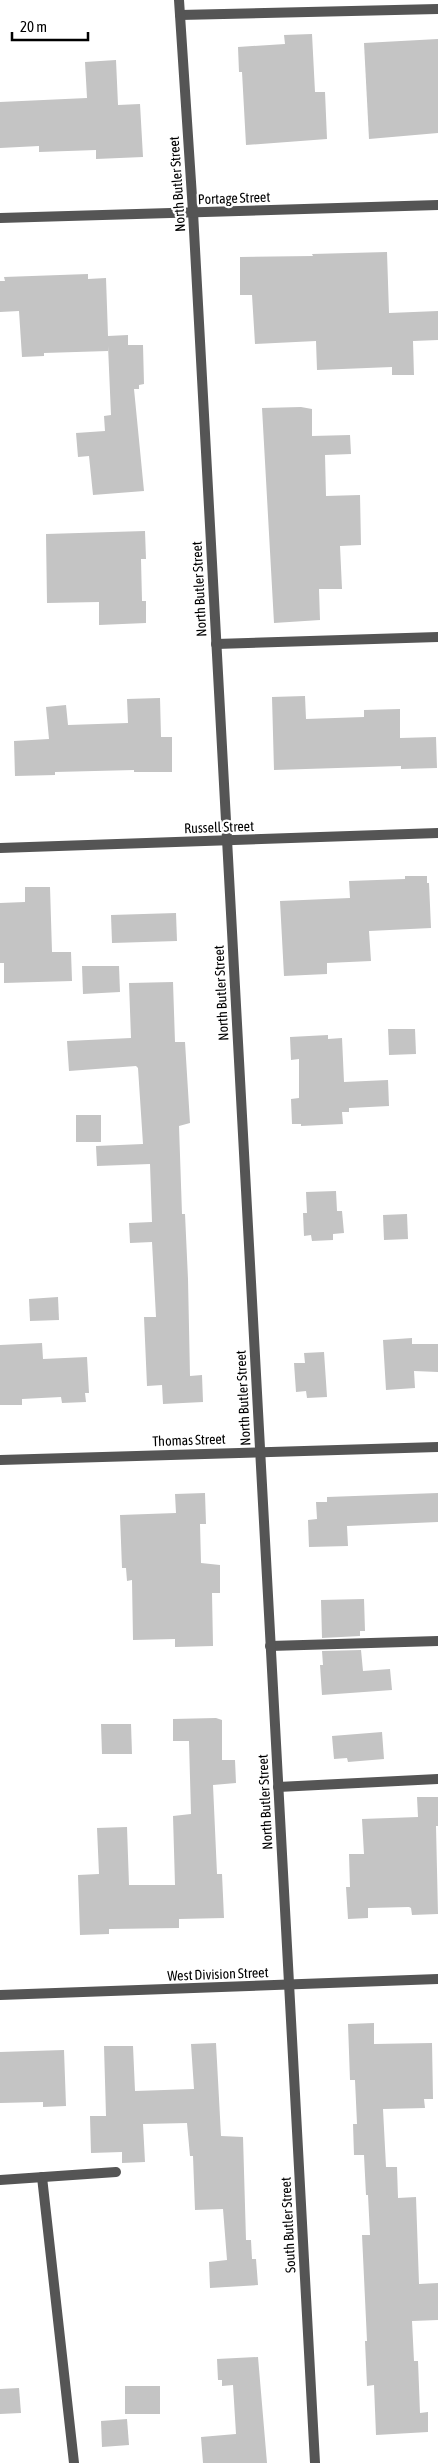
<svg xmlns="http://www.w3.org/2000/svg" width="438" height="2463" font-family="'Asap Condensed',sans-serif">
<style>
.building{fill:#c4c4c4}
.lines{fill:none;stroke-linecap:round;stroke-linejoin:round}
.lane{stroke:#555;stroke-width:10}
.street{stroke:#555;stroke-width:10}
.labels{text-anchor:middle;stroke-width:4.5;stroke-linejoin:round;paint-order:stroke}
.street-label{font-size:14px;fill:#000;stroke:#fff}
</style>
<rect width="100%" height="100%" fill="#fff"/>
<g class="building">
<path d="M 312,34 L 315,92 L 325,92 L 327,139 L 246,145 L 242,72 L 239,72 L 238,47 L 285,44 L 284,35 Z"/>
<path d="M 438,39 L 438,133 L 369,139 L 364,43 Z"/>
<path d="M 116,60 L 118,105 L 140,104 L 143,157 L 96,159 L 96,150 L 39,152 L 39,146 L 0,148 L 0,102 L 87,98 L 85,62 Z"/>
<path d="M 387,252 L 389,313 L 438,311 L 438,340 L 413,341 L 414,375 L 392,375 L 392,367 L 317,370 L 316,341 L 255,344 L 252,295 L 240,295 L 240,257 L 313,256 L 312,254 Z"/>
<path d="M 88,274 L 88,279 L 106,278 L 108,336 L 128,335 L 128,345 L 143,345 L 144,384 L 139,385 L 139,389 L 134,389 L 144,491 L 93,495 L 89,456 L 78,457 L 76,433 L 105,431 L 104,416 L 111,415 L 108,346 L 108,351 L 44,353 L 44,356 L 22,357 L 19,311 L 0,312 L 0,281 L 5,281 L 4,277 Z"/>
<path d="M 301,407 L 312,409 L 312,436 L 350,435 L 351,454 L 325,455 L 326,496 L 360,495 L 361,545 L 340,546 L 342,589 L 319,589 L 320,620 L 274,623 L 262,408 Z"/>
<path d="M 145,531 L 146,559 L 141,559 L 142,601 L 146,601 L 146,623 L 99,625 L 99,602 L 47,603 L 46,534 Z"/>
<path d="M 305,696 L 306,719 L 364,717 L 364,710 L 400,709 L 400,738 L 436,737 L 437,768 L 401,769 L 401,766 L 274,770 L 272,697 Z"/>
<path d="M 160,698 L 161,737 L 172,737 L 172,772 L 134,772 L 134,770 L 55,772 L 55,775 L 15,776 L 14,741 L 49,739 L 46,707 L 66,705 L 68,725 L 128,723 L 127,699 Z"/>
<path d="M 405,876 L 427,876 L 427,883 L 429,883 L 431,928 L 369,931 L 371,961 L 327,963 L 327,974 L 284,976 L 280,901 L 350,898 L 349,881 L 405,879 Z"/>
<path d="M 25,887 L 50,887 L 52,952 L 71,952 L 72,981 L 4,983 L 4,963 L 0,963 L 0,903 L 25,902 Z"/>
<path d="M 176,913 L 177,941 L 112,943 L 111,915 Z"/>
<path d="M 82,966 L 119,966 L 120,992 L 83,994 Z"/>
<path d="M 173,982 L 175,1042 L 185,1042 L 190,1123 L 179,1126 L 182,1214 L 185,1214 L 188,1279 L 190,1376 L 202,1375 L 203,1402 L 163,1404 L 162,1385 L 147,1386 L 144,1317 L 156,1317 L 152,1242 L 130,1243 L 129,1223 L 152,1222 L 150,1164 L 97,1166 L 96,1146 L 143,1144 L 138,1068 L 136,1066 L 69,1071 L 67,1041 L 131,1038 L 129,983 Z"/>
<path d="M 388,1029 L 415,1029 L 416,1054 L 389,1055 Z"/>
<path d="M 328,1035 L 328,1039 L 342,1038 L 344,1082 L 388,1080 L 389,1106 L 349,1108 L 349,1112 L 342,1112 L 343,1124 L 301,1126 L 301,1124 L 292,1124 L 291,1099 L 299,1098 L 299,1059 L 291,1060 L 290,1037 Z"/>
<rect x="76" y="1115" width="25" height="27"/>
<path d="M 336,1191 L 337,1211 L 342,1211 L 344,1233 L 333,1234 L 333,1240 L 312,1241 L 311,1235 L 304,1236 L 303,1213 L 307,1213 L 306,1192 Z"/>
<path d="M 407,1214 L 408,1239 L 384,1240 L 383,1215 Z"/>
<path d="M 58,1297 L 59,1320 L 30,1321 L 29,1299 Z"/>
<path d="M 412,1338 L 412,1344 L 438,1344 L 438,1372 L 414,1371 L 415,1388 L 386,1390 L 383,1340 Z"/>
<path d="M 42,1343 L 43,1359 L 87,1357 L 89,1393 L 85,1393 L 86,1402 L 62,1403 L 61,1397 L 22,1399 L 22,1405 L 0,1405 L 0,1345 Z"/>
<path d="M 324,1352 L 327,1397 L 307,1398 L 306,1391 L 296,1392 L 294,1363 L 305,1363 L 304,1353 Z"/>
<path d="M 205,1493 L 206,1524 L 200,1524 L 201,1563 L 220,1565 L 220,1593 L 212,1593 L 213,1646 L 175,1647 L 175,1639 L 133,1640 L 132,1580 L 127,1581 L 126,1568 L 122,1568 L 120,1515 L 176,1513 L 175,1494 Z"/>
<path d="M 438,1493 L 438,1522 L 347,1526 L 348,1546 L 309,1547 L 308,1520 L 317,1519 L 316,1502 L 327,1502 L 327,1497 Z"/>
<path d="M 364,1599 L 365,1631 L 360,1631 L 360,1636 L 322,1638 L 321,1600 Z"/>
<path d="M 361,1650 L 363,1671 L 390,1669 L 392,1690 L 322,1695 L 320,1665 L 323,1665 L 322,1651 Z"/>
<path d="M 216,1718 L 222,1720 L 222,1760 L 235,1760 L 236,1783 L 213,1785 L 217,1874 L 222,1874 L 224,1918 L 179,1919 L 179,1928 L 109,1929 L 109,1934 L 80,1935 L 78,1875 L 99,1874 L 97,1828 L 127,1827 L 129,1885 L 175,1885 L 173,1816 L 191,1814 L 189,1741 L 173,1741 L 173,1719 Z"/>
<path d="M 101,1724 L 131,1724 L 132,1754 L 102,1754 Z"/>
<path d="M 382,1732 L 384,1759 L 348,1762 L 347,1758 L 334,1759 L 332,1736 Z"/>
<path d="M 417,1797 L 438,1797 L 438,1826 L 436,1826 L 438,1914 L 412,1915 L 411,1908 L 409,1907 L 368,1908 L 368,1918 L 348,1919 L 346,1887 L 350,1887 L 349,1854 L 364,1854 L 362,1819 L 418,1817 Z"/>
<path d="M 374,2023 L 374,2044 L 432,2043 L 433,2099 L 424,2099 L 425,2108 L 383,2109 L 386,2167 L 397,2167 L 398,2198 L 416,2197 L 419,2284 L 438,2283 L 438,2320 L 412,2321 L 414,2361 L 418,2361 L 420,2413 L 428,2412 L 428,2432 L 376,2435 L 374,2385 L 367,2386 L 365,2341 L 367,2341 L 362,2235 L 370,2235 L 368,2195 L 366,2195 L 364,2155 L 354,2155 L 353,2124 L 357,2124 L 355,2080 L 350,2080 L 348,2024 Z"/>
<path d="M 216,2043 L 221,2136 L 243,2137 L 246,2240 L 251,2240 L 252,2259 L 256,2259 L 258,2285 L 210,2288 L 209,2262 L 227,2260 L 223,2209 L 195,2210 L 193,2156 L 190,2156 L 187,2123 L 143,2124 L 145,2162 L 122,2163 L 122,2152 L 91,2153 L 90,2116 L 106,2116 L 104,2046 L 133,2046 L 135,2091 L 194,2089 L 191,2044 Z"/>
<path d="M 64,2050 L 66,2106 L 43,2107 L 43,2102 L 0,2103 L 0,2052 Z"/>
<path d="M 258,2357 L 267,2463 L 203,2463 L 201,2437 L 236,2434 L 233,2385 L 222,2386 L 222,2380 L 218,2380 L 217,2359 Z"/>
<rect x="125" y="2386" width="35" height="28"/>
<path d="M 19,2388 L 21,2413 L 0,2414 L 0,2389 Z"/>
<path d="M 127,2419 L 129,2445 L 102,2447 L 101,2421 Z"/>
</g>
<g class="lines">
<g class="lane">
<path d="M 180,15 L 438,9"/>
<path d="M 216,644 L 438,637"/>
<path d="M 270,1646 L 438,1641"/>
<path d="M 278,1787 L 438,1779"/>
<path d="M 42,2177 L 74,2463"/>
<path d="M 0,2180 L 116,2172"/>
</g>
<g class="street">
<path d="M 179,0 L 193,212 L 315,2463"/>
<path d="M 0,218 L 438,205"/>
<path d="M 0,848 L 438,833"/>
<path d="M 0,1460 L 438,1447"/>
<path d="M 0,1995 L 438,1979"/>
</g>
</g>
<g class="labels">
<g class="street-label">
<text transform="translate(177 184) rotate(-94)" y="5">North Butler Street</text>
<text transform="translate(234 198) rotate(-2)" y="5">Portage Street</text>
<text transform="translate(199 589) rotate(-93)" y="5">North Butler Street</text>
<text transform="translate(219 827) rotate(-2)" y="5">Russell Street</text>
<text transform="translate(221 993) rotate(-93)" y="5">North Butler Street</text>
<text transform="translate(243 1398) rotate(-93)" y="5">North Butler Street</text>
<text transform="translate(189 1440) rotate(-2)" y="5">Thomas Street</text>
<text transform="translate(265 1802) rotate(-93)" y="5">North Butler Street</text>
<text transform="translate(218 1974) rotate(-2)" y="5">West Division Street</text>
<text transform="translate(288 2225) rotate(-93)" y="5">South Butler Street</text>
</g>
</g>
<path d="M12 32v8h76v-8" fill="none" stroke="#000000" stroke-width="2.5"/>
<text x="20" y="32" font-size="15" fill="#000000" stroke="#ffffff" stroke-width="4" paint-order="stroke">20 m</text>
</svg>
